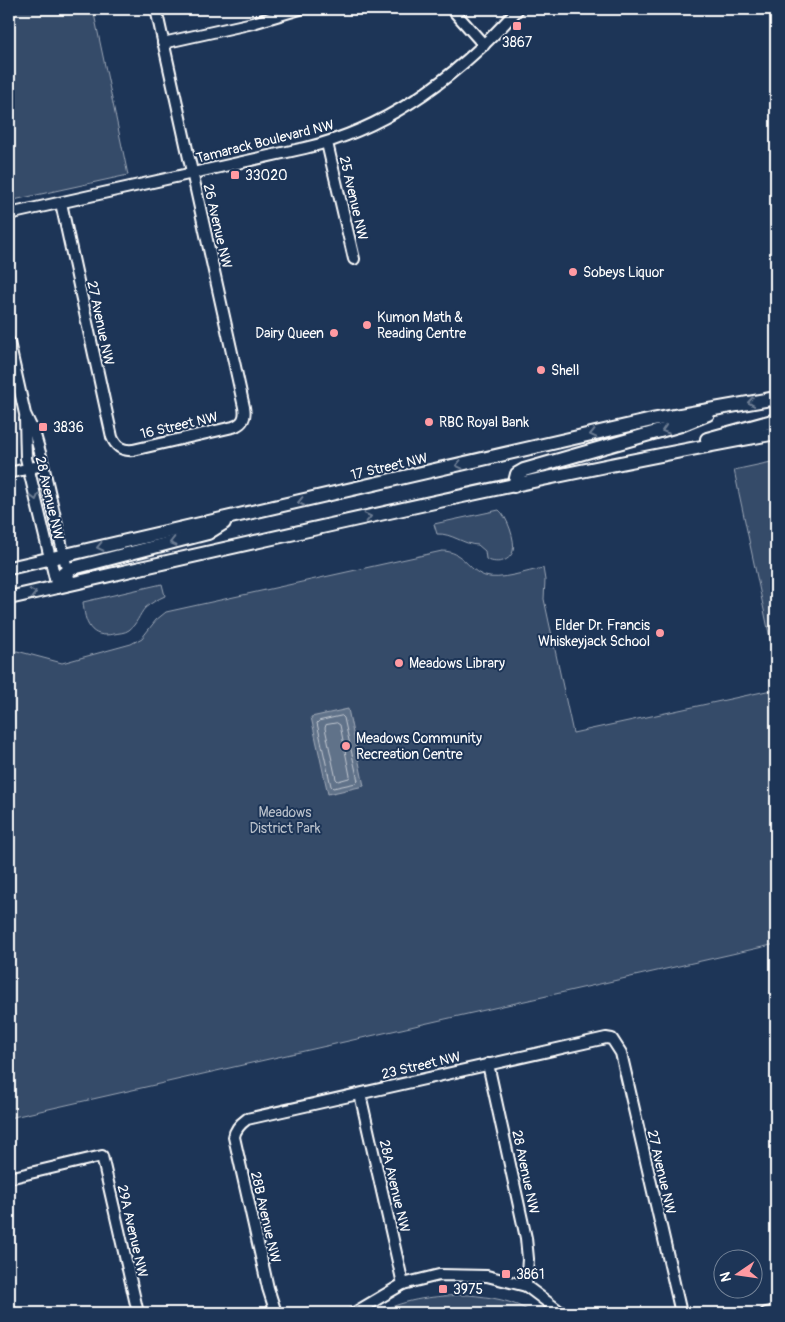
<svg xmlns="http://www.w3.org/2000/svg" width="785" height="1322" font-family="Pangolin,sans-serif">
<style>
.green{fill:#364b69;stroke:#9aa5b4}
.water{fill:#617289;stroke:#a0aab8}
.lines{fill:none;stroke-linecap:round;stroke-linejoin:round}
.shore{stroke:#c0c7d0;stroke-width:1}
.minor-casing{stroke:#fff;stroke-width:14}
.major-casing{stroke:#fff;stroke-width:16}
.minor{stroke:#1d3557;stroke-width:10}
.major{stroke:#1d3557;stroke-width:12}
.oneway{stroke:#6c7c92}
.poi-dot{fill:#ff9aa2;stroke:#1d3557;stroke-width:2}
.labels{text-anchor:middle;stroke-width:4;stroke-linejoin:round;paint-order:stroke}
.poi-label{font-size:14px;fill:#fff;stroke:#1d3557;text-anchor:start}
.street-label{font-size:14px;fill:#fff;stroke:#1d3557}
.park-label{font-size:14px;fill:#b9c0ca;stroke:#1d3557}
</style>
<rect width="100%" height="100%" fill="#1d3557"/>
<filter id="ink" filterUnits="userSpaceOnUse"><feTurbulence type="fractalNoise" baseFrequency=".02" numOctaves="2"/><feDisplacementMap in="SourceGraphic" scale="10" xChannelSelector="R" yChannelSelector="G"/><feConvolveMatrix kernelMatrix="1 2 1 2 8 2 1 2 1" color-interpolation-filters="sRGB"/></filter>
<g filter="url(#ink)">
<g class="green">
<path d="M 9,9 L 61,9 L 62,10 L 93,9 L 128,175 L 9,201 Z"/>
<path d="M 776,461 L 776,666 L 734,470 Z"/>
<path d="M 499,510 C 507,516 516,541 513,551 C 509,563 495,564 486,559 L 485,551 L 478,545 C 464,545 452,533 437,534 L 434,524 Z"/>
<path d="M 442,551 C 464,551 467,570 485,576 C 499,581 528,571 543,568 L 545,580 L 544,599 L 573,733 L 776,689 L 776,944 L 9,1118 L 9,653 L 17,651 L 62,663 L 131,644 L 142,638 L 156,620 L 166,612 Z"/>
<path d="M 162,584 L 165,596 C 158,599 151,603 145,608 C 139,615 137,624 129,630 C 125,633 119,633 114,634 C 90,639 85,623 83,602 Z"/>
<path d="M 468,1295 C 490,1297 513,1300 532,1313 L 378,1313 C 408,1298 435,1296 468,1295 Z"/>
</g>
<path class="water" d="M 348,709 L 364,786 L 328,794 L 311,717 Z"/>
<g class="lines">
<g class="shore">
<path d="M 342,716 L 344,718 L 358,781 L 356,783 L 333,788 L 331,786 L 317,723 L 319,721 Z"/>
<path d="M 337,723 L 340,725 L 350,776 L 349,778 L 338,781 L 336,779 L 325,728 L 326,725 Z"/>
</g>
<g class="minor-casing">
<g id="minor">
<path d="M 452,9 L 484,45"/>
<path d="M 163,43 L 253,23 L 300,9"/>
<path d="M 327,143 L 354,259"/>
<path d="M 61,203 L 112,437 C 116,447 122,451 133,450 L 233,427 C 243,424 246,417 244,407 L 156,9"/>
<path d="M 9,214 L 305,148 C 390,128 461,73 518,9"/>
<path d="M 9,342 L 25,414 L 35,435 L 41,456 L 69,578"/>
<path d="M 25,418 L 26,458 L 57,587"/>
<path d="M 9,473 L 43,465"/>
<path d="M 488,1064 L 526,1238 L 528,1259 L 526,1286"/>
<path d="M 360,1094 L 403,1284"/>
<path d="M 9,1178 L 102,1156 L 138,1313"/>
<path d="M 276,1313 L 268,1288 L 234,1137 C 235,1129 240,1124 247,1119 L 606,1038 L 612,1039 L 621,1053 L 681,1313"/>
<path d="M 354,1313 L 403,1284 L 439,1275 L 487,1276 L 526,1286 L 562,1313"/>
<path d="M 766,1313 L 776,1311"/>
</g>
</g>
<g class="major-casing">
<g id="major">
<path d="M 774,9 L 776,12"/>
<path d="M 707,439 L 776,420"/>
<path d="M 514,486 L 517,474 L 524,470 L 681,425 L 708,414"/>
<path d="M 9,568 L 652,420 L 776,398"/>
<path d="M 57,587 L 63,574 L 73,568 L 208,533 L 224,523"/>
<path d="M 9,598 C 264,540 519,480 776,433"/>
</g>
</g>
<use href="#minor" class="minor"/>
<use href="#major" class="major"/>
</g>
<defs><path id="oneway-chevron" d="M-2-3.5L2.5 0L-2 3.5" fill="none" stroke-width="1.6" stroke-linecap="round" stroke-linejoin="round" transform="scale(1.25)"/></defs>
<g class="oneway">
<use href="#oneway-chevron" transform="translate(751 402) rotate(171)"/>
<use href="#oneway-chevron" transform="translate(665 430) rotate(163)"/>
<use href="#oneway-chevron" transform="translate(593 434) rotate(167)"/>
<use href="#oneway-chevron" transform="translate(459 465) rotate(167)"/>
<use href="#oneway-chevron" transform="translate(35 497) rotate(76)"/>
<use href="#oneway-chevron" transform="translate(301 502) rotate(167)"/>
<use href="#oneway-chevron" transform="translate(368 517) rotate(-13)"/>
<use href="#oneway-chevron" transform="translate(173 542) rotate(166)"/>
<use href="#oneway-chevron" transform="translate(100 547) rotate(167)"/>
<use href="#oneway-chevron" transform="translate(33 593) rotate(-13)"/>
</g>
</g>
<g class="poi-dot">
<rect x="512" y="21" width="10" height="10" rx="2.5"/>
<rect x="230" y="170" width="10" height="10" rx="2.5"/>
<circle cx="573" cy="272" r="5"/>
<circle cx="367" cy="325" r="5"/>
<circle cx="334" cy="333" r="5"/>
<circle cx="541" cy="370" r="5"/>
<circle cx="429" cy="422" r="5"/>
<rect x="38" y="422" width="10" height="10" rx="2.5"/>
<circle cx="660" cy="633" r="5"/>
<circle cx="399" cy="663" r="5"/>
<circle cx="346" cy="746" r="5"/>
<rect x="501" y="1269" width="10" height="10" rx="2.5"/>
<rect x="438" y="1284" width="10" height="10" rx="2.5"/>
</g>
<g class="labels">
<g class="poi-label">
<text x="517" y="47" text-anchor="middle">3867</text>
<text x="245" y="180">33020</text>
<text x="583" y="277">Sobeys Liquor</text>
<text x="377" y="322">Kumon Math &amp;<tspan x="377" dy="16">Reading Centre</tspan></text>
<text x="324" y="338" text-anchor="end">Dairy Queen</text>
<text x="551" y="375">Shell</text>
<text x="439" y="427">RBC Royal Bank</text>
<text x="53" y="432">3836</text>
<text x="650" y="630" text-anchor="end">Elder Dr. Francis<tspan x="650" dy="16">Whiskeyjack School</tspan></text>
<text x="409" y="668">Meadows Library</text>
<text x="356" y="743">Meadows Community<tspan x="356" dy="16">Recreation Centre</tspan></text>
<text x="516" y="1279">3861</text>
<text x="453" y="1294">3975</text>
</g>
<g class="street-label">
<text transform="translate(265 141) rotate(-14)" y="5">Tamarack Boulevard NW</text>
<text transform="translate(354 198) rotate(77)" y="5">25 Avenue NW</text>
<text transform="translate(218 226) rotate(77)" y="5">26 Avenue NW</text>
<text transform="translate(101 323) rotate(78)" y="5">27 Avenue NW</text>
<text transform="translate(179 425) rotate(-13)" y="5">16 Street NW</text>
<text transform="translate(389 466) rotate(-13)" y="5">17 Street NW</text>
<text transform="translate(50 498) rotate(77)" y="5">28 Avenue NW</text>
<text transform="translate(421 1065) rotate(-13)" y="5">23 Street NW</text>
<text transform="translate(526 1172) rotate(78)" y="5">28 Avenue NW</text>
<text transform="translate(662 1172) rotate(77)" y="5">27 Avenue NW</text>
<text transform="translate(395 1186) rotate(77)" y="5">28A Avenue NW</text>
<text transform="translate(266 1217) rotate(77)" y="5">28B Avenue NW</text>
<text transform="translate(133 1231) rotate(77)" y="5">29A Avenue NW</text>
</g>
<g class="park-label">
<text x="285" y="817">Meadows<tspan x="285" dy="16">District Park</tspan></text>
</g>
</g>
<rect width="785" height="1322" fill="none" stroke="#1d3557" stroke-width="30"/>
<rect x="15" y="15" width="755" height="1292" fill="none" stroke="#fff" stroke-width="2" filter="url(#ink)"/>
<g transform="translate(738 1274) rotate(257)"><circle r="24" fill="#1d3557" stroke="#77869a"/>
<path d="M0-4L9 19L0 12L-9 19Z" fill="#ff9aa2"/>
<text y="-8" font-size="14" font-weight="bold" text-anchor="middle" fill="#ffffff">N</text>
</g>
</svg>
